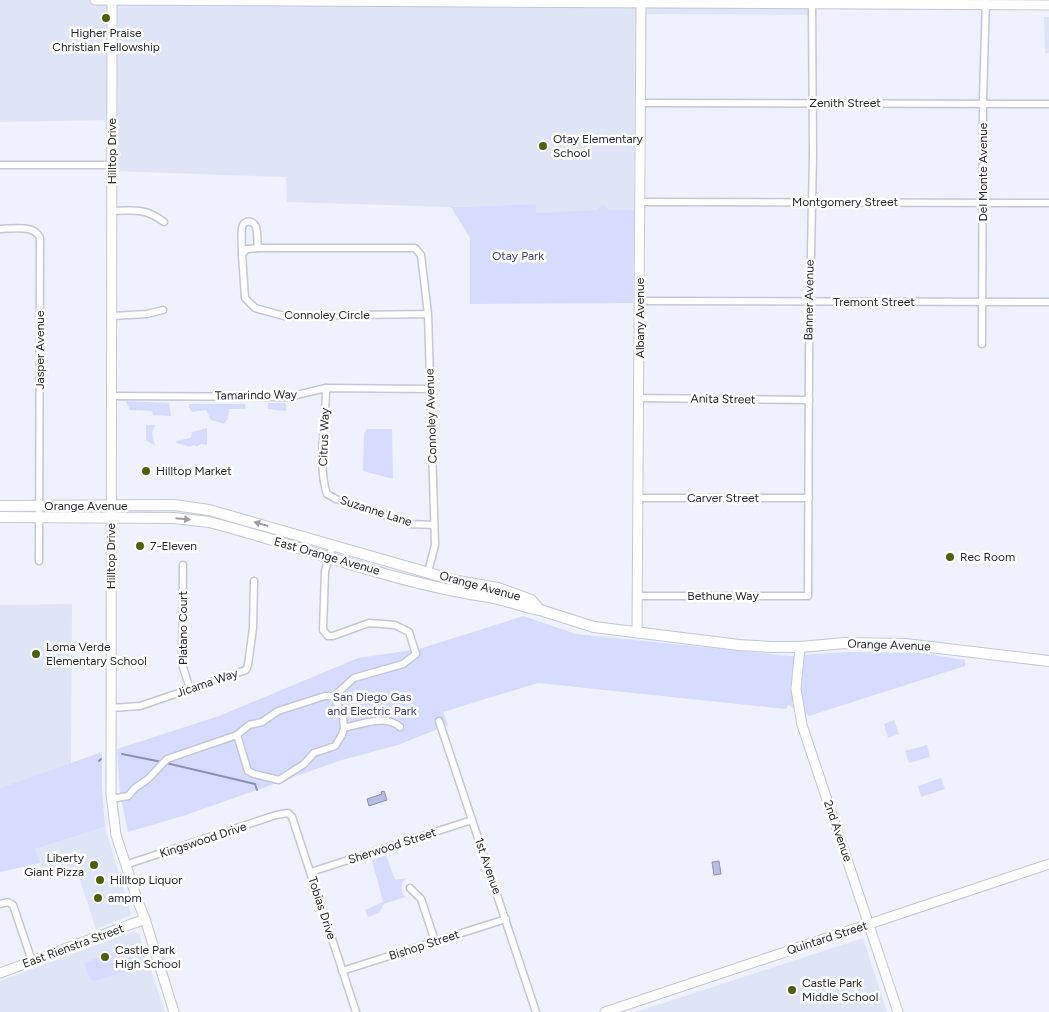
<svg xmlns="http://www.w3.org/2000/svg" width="1049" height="1012" font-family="Figtree,sans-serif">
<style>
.built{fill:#e0e4f7}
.green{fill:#d7dcff}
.water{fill:#b7bde5;stroke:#8c91ae}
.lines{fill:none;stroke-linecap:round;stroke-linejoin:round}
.stream{stroke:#8c91ae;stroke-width:2}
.street-casing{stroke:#c4c7d7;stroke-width:9}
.secondary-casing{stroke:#c4c7d7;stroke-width:11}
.primary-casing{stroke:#c4c7d7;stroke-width:12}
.street{stroke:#fff;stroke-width:6}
.secondary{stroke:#fff;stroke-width:9}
.primary{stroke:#fff;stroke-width:10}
.oneway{fill:#9e9fa1}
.poi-dot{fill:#4d6006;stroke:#fff;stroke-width:2}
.labels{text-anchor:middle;stroke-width:5;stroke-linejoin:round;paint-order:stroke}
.poi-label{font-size:12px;fill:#27292f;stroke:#fff;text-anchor:start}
.street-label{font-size:12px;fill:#27292f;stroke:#fff}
.park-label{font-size:12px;fill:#404478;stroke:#fff}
</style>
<rect width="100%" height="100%" fill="#eff1ff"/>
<g class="built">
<path d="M 0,0 L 813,0 L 812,15 L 635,14 L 634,210 L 536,213 L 536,204 L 451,207 L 287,202 L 286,177 L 112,171 L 112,120 L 0,122 Z"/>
<path d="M 1044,17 L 1049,17 L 1049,53 L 1045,53 Z"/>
<path d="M 72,604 L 71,764 L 0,788 L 0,605 Z"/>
<path d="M 105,827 L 131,914 L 129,916 L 96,929 L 76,868 L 44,878 L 35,849 Z"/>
<path d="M 134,931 L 139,934 L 165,1012 L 0,1012 L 0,981 Z"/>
<path d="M 863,938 L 887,1012 L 636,1012 L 820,952 Z"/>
</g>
<g class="green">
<path d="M 536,204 L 536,213 L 597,210 L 602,204 L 609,210 L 634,210 L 633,303 L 470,304 L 470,238 L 451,207 Z"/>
<path d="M 126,401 L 169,403 L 171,416 L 153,415 L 152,411 L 130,410 Z"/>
<path d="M 268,403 L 286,403 L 286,411 L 268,409 Z"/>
<path d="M 189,404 L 245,404 L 246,409 L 229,409 L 228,418 L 224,424 L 211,420 L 206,410 L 192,412 L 189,408 Z"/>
<path d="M 146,425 L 155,425 L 152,433 L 155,446 L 146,440 Z"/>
<path d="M 207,428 L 207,445 L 201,444 L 196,447 L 194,445 L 190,447 L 177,443 L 176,441 L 191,438 L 192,432 Z"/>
<path d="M 367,429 L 392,429 L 393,479 L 363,471 L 364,433 Z"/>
<path d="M 523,616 L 576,634 L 790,656 L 847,652 L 921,653 L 965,660 L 965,666 L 809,716 L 788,705 L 786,709 L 538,683 L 443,712 L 448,725 L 398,745 L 342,760 L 186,815 L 128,832 L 120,794 L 117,749 L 219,716 L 358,658 L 419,649 Z"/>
<path d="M 894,720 L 899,734 L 888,738 L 884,724 Z"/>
<path d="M 927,745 L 930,757 L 909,763 L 905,751 Z"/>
<path d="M 102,752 L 102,787 L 105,827 L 35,849 L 40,863 L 0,872 L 0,788 Z"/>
<path d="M 941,778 L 945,789 L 921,797 L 918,786 Z"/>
<path d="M 386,855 L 395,880 L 407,878 C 400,883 400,890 405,897 L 384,904 L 379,913 L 368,917 L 365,910 L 383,902 L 372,860 Z"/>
<path d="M 125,949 L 130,950 L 135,964 L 132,969 L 95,981 L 90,979 L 85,965 L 86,962 Z"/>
</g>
<g class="water">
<path d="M 384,791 L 387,800 L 369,806 L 367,799 L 382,794 L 381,792 Z"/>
<path d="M 719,861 L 721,874 L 714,875 L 712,862 Z"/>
</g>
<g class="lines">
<g class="stream">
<path d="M 122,754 L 162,762"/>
<path d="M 99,761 L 101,759"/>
<path d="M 166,763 L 255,784 L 257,790"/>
</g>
<g class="street-casing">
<g id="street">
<path d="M 641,103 L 1049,104"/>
<path d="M 0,165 L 112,165"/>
<path d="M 640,202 L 1049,203"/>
<path d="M 112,211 C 134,210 146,208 164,222"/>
<path d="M 0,229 C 13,229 34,224 40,238 L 39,561"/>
<path d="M 242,254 C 242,245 241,236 242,228 C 243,220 253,219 256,227 C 258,233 257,241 258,248"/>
<path d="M 640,301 L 1049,302"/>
<path d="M 428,314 L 284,316 L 255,308 L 245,298 L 242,254 L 247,249 L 258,248 L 415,248 L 421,255 L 428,314 L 435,545 L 428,572"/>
<path d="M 112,316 L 147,314 L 163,310"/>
<path d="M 982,344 L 983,98 L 986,0"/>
<path d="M 326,388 C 326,419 317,466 327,494 L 336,499 L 410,524 L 434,525"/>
<path d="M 112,396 L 288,397 L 326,388 L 430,389"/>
<path d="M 638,398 L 809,400"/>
<path d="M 638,498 L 809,498"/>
<path d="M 333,545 L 325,571 L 323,630 L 328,636 L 333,636 L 369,623 L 395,625 L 409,632 L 416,654 L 403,664 L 354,678 L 334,696"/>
<path d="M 183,565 L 182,664 L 190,689"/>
<path d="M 638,596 L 808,596 L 809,355 L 813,154 L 812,4"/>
<path d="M 111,708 L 140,706 L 246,670 L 248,665 L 253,628 L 254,581"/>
<path d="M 439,721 L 536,1012"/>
<path d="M 237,735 L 249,725 L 262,722 L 278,711 L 325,696 L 334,696 L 343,717 L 344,728"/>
<path d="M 111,799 L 128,796 L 135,788 L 148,779 L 167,759 L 237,735 L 248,771 L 254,774 L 279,780 L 304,764 L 314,753 L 335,746 L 342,735 L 344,728 C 361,724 385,714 400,727"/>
<path d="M 125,865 L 276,815 L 288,813 L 292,817 L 356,1012"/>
<path d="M 311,872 L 472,820"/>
<path d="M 410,888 L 421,899 L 435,941"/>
<path d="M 0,904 L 8,902 L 13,905 L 32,961"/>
<path d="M 342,971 L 506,919"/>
</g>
</g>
<g class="secondary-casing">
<g id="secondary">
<path d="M 95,0 L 1049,5"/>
<path d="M 112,0 L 111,794 L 116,835 L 137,899 L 145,919 L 174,1012"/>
<path d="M 637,633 L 641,3"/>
<path d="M 800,647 L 796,689 L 802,725 L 898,1012"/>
<path d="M 0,973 L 145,919"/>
<path d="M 605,1012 L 1049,864"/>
</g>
</g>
<g class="primary-casing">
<g id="primary">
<path d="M 0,506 L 174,505 L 209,510 L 457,581 L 498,588 L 531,600 L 540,610 L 594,627 L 739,645 L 771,647 L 800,647 L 845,643 L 905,644 L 1049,661"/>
<path d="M 0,517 L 174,518 L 209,522 C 303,546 393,583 489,597 C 506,600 523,607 540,610"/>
</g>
</g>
<use href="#street" class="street"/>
<use href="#secondary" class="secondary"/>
<use href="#primary" class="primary"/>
</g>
<defs><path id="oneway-solid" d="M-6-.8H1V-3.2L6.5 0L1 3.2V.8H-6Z" transform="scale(1.25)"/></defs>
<g class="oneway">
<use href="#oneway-solid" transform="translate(183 519) rotate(5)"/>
<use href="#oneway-solid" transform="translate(261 524) rotate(-164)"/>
</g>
<g class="poi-dot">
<circle cx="106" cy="18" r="5"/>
<circle cx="543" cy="146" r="5"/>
<circle cx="146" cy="471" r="5"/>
<circle cx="140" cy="546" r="5"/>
<circle cx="950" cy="557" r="5"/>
<circle cx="36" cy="654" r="5"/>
<circle cx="94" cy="865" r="5"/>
<circle cx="100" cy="880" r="5"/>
<circle cx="98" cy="898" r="5"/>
<circle cx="105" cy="957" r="5"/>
<circle cx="792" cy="990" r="5"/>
</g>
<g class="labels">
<g class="poi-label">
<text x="106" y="37" text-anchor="middle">Higher Praise<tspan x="106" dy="14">Christian Fellowship</tspan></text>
<text x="553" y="143">Otay Elementary<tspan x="553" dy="14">School</tspan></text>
<text x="156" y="475">Hilltop Market</text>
<text x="150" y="550">7-Eleven</text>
<text x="960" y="561">Rec Room</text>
<text x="46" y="651">Loma Verde<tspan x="46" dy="14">Elementary School</tspan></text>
<text x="84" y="862" text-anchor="end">Liberty<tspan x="84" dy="14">Giant Pizza</tspan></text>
<text x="110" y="884">Hilltop Liquor</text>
<text x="108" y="902">ampm</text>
<text x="115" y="954">Castle Park<tspan x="115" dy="14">High School</tspan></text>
<text x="802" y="987">Castle Park<tspan x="802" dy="14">Middle School</tspan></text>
</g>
<g class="street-label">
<text x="845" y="107">Zenith Street</text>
<text transform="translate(112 151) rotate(-90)" y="4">Hilltop Drive</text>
<text transform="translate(983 172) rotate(-90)" y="4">Del Monte Avenue</text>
<text x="845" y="206">Montgomery Street</text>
<text transform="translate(809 300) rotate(-89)" y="4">Banner Avenue</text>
<text x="874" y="306">Tremont Street</text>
<text x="327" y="319">Connoley Circle</text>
<text transform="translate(640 318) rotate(-90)" y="4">Albany Avenue</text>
<text transform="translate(40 350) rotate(-90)" y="4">Jasper Avenue</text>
<text transform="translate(256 395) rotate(-1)" y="4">Tamarindo Way</text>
<text transform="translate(723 399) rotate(1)" y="4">Anita Street</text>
<text transform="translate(431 416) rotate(-92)" y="4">Connoley Avenue</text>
<text transform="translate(324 437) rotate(-88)" y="4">Citrus Way</text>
<text x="723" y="502">Carver Street</text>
<text x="86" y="510">Orange Avenue</text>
<text transform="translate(376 511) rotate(18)" y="4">Suzanne Lane</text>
<text transform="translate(111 556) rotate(-90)" y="4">Hilltop Drive</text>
<text transform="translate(327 556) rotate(16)" y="4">East Orange Avenue</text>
<text transform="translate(480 586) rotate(15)" y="4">Orange Avenue</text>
<text x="723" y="600">Bethune Way</text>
<text transform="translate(183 628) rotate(-90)" y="4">Platano Court</text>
<text transform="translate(889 645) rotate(2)" y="4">Orange Avenue</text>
<text transform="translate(207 683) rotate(-19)" y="4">Jicama Way</text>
<text transform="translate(838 831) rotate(71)" y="4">2nd Avenue</text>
<text transform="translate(203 840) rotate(-18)" y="4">Kingswood Drive</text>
<text transform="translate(392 846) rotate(-18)" y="4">Sherwood Street</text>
<text transform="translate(488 866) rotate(71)" y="4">1st Avenue</text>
<text transform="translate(322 908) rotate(72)" y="4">Tobias Drive</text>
<text transform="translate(827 938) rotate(-18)" y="4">Quintard Street</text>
<text transform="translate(424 945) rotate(-18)" y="4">Bishop Street</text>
<text transform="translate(73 946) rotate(-20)" y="4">East Rienstra Street</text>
</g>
<g class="park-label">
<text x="518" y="260">Otay Park</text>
<text x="372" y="701">San Diego Gas<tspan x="372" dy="14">and Electric Park</tspan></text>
</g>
</g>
</svg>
